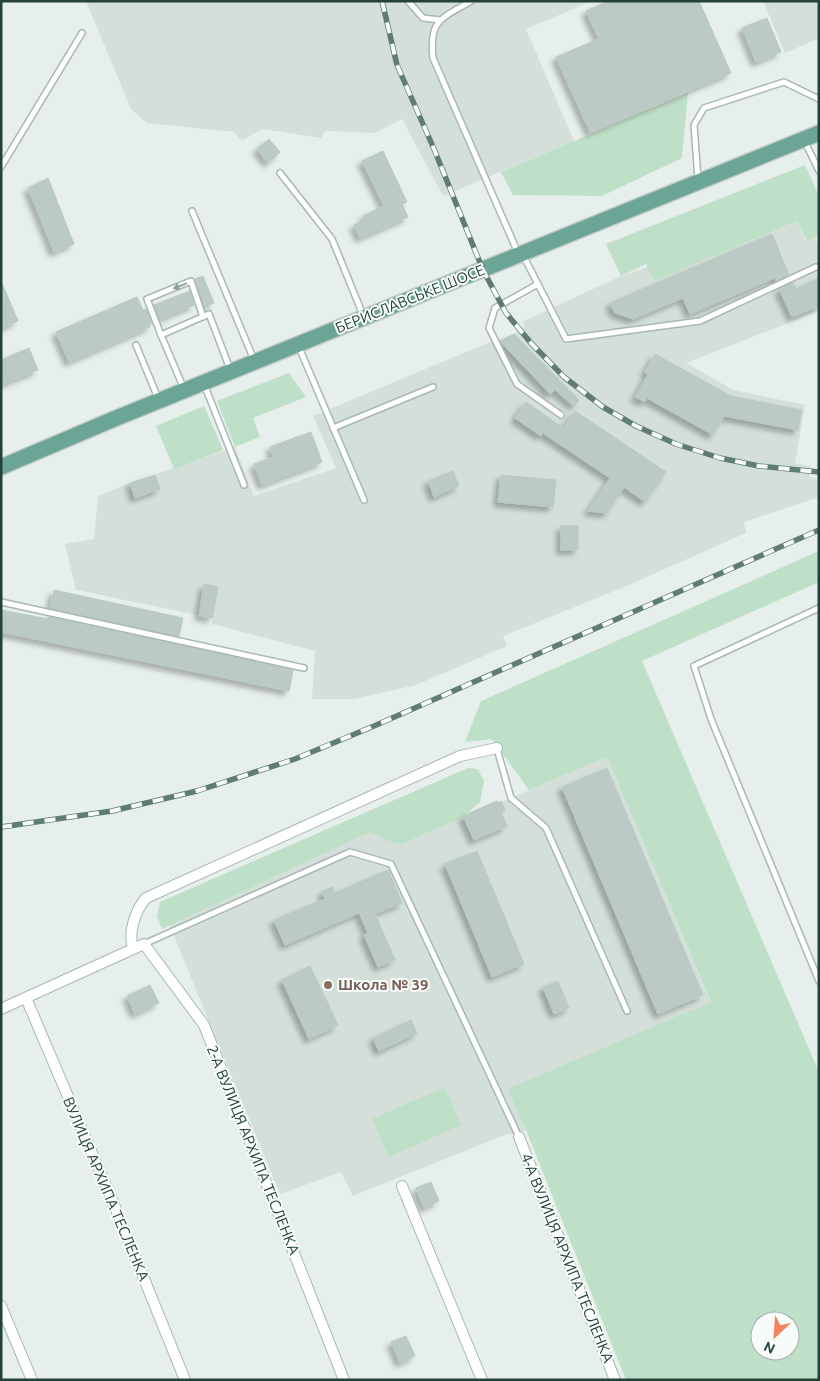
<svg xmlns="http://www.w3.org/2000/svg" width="820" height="1381" font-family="Ubuntu,sans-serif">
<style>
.built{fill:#d4dfda}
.green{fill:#bfe0c8;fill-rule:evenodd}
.building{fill:#bbcac4;stroke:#b8c9c2;filter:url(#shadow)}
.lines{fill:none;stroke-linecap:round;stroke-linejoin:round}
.lane-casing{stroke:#a8b8b2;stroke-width:8}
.street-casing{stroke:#a8b8b2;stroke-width:12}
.primary-casing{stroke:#c2cac8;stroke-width:18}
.lane{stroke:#fff;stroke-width:5}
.street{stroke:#fff;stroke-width:10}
.primary{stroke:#6aa596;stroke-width:15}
.rail-casing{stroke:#5f7d75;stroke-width:5.5}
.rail{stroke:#f7fbf9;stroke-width:4;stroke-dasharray:11;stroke-linecap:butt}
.oneway{fill:#92a09c}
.education-dot{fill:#8d6e63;stroke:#f7fbf9;stroke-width:2}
.labels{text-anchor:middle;stroke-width:4;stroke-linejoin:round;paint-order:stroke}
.street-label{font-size:15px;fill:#24423a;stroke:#f7fbf9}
.education-label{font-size:15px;font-weight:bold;fill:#785e54;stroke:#f7fbf9;text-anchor:start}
</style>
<defs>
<filter id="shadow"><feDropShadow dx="-4.5" dy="4.5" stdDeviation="2.5" flood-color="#0004"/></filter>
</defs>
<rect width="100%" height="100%" fill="#e6efeb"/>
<g class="built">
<path d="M 86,1 L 592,1 L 526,29 L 574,141 L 443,196 L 402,119 L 375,133 L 325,131 L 321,138 L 262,129 L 242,141 L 234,132 L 147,123 L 131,109 Z"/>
<path d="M 763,1 L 819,1 L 819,38 L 785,53 Z"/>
<path d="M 797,221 L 806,241 L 815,238 L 819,246 L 819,311 L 686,363 L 733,390 L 805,405 L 795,463 L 810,466 L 810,478 L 819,479 L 819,497 L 744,522 L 746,533 L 624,587 L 503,636 L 507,646 L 416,685 L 354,699 L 312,699 L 315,651 L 212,624 L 212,618 L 76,590 L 65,544 L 94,539 L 98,496 L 130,483 L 235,447 L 254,496 L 336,468 L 313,416 L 490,342 L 500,341 L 514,334 L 525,326 L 522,322 L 621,276 L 648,267 L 654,281 Z"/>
<path d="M 607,757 L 711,1003 L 509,1089 L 526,1130 L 516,1134 L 507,1134 L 353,1196 L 341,1172 L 280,1194 L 160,902 L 383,805 L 402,844 Z"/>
</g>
<g class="green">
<path d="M 688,93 L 682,158 L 602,196 L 513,195 L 501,172 Z"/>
<path d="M 805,165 L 819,196 L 819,236 L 807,241 L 797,221 L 654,281 L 646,264 L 621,276 L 606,244 Z"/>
<path d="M 289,373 L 306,397 L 253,418 L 260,437 L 235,447 L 217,401 Z"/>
<path d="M 204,406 L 223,450 L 174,469 L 156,426 Z"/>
<path d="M 819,551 L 819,582 L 642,661 L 819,1072 L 819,1380 L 626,1380 L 526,1130 L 508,1089 L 711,1002 L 607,757 L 529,790 L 492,739 L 465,742 L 481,701 ZM 760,1321 L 790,1321 L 790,1351 L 760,1351 Z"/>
<path d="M 468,768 L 477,769 L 484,780 L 480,802 L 460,819 L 402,844 L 389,841 L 370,832 L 162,929 L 157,916 L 160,902 Z"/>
<path d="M 445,1087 L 461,1125 L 389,1157 L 372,1119 Z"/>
</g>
<g class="building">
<path d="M 609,1 L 699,1 L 731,73 L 590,132 L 556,57 L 599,39 L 586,11 Z"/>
<path d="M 767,18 L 781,52 L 756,62 L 742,28 Z"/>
<path d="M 269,139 L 280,152 L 268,163 L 257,149 Z"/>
<path d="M 383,151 L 407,202 L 402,204 L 408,217 L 360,238 L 354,225 L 365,220 L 363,216 L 384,206 L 362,161 Z"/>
<path d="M 48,178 L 74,244 L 54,252 L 28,188 Z"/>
<path d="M 772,234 L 789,275 L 776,281 L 775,278 L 690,314 L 683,298 L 633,319 L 615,313 L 610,303 Z"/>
<path d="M 203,276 L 214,303 L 205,307 L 195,279 Z"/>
<path d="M 819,278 L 819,306 L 792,317 L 779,289 L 793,283 L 796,289 Z"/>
<path d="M 1,281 L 18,321 L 1,328 Z"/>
<path d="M 190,291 L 194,305 L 160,319 L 154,305 Z"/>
<path d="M 137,297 L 143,310 L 146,309 L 152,323 L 149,324 L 150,327 L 69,362 L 56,332 Z"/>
<path d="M 514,334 L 579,400 L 574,406 L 555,390 L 550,394 L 500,341 Z"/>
<path d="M 29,348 L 38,370 L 1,385 L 1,360 Z"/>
<path d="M 655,354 L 731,396 L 802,410 L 798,430 L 724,416 L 713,435 L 647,398 L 645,402 L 635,397 L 648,374 L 645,372 Z"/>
<path d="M 526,402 L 563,428 L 575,411 L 666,472 L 645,502 L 624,487 L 607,513 L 588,511 L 610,478 L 543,433 L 541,436 L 515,418 Z"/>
<path d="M 311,432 L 322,462 L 262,485 L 254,464 L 273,457 L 270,447 Z"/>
<path d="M 453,471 L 459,486 L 434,497 L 428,481 Z"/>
<path d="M 155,475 L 160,489 L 135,498 L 130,483 Z"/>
<path d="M 501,475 L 556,480 L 553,507 L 498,502 Z"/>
<rect x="561" y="526" width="17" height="24"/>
<path d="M 204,584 L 218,587 L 212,618 L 199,616 Z"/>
<path d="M 54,590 L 183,618 L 179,636 L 50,608 Z"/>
<path d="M 1,610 L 48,619 L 48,617 L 293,670 L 289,691 L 1,632 Z"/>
<path d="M 607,768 L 703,995 L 658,1014 L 562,787 Z"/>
<path d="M 497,801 L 498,803 L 501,801 L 505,810 L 501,812 L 507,826 L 474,840 L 463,816 Z"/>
<path d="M 477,851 L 524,964 L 492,977 L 445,864 Z"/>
<path d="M 388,870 L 402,903 L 375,914 L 395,960 L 378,967 L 364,935 L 368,933 L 359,913 L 285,945 L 274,920 L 325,899 L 322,892 L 332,887 L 335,893 Z"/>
<path d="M 310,966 L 338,1025 L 309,1039 L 282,980 Z"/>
<path d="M 558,981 L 569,1008 L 554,1014 L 543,987 Z"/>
<path d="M 150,985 L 159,1003 L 135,1014 L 127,996 Z"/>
<path d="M 411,1020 L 417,1033 L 379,1051 L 373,1038 Z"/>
<path d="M 431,1182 L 439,1201 L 424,1208 L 416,1188 Z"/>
<path d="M 406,1336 L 415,1356 L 400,1363 L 391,1342 Z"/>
</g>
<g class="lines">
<g class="lane-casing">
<g id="lane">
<path d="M 408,1 L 423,18 L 440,20"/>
<path d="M 471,1 C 441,19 429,19 433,58 L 518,253"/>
<path d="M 804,140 L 819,171"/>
<path d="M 1,167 L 82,33"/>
<path d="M 280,173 L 332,239 L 363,315"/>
<path d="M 698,179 L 694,125 L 704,108 L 784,82 L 819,99"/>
<path d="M 192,211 L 254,360"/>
<path d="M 523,255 L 566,339 L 700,321 L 816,267"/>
<path d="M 538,284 L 495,308 L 489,328 L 517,384 L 561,415"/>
<path d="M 161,335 L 147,299 L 191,281 L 203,317"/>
<path d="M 136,345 L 158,398"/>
<path d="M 298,345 L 364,500"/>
<path d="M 204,384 L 244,485"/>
<path d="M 184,389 L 161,335 L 209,314 L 230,369"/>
<path d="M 333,428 L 433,387"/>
<path d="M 1,602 L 304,668"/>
<path d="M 819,608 L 694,666 L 711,719 L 819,981"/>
<path d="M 497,749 L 511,798 L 546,828 L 627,1011"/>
<path d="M 144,944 L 350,852 L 391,864 L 519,1137"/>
</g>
</g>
<g class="street-casing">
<g id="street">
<path d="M 133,948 C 128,932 135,911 146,898 L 460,756 L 497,748"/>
<path d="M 26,998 L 115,1207 L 185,1380"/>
<path d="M 1,1009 L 144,944 L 204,1025 L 344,1380"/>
<path d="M 519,1137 L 615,1380"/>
<path d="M 402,1186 L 482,1380"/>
<path d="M 1,1306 L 32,1380"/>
</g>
</g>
<g class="primary-casing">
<path id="primary" d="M 1,467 L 114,419 L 819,133"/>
</g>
<use href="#lane" class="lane"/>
<use href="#street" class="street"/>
<use href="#primary" class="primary"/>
<g class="rail-casing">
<g id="rail">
<path d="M 382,1 L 397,65 L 434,149 L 483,270 L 506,313 L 531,343 L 564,377 L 603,407 L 636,426 L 676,444 L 720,458 L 759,466 L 819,472"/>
<path d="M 1,827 L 112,811 L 197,791 L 295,759 L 374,726 L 819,530"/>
</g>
</g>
<use href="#rail" class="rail"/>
</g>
<defs><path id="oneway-solid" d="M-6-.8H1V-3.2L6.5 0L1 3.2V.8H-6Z" transform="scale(1.25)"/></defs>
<use class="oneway" href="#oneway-solid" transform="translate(180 286) rotate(158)"/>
<circle class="education-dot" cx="328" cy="985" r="5"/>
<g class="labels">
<g class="street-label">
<text transform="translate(410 299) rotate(-22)" y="5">БЕРИСЛАВСЬКЕ ШОСЕ</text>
<text transform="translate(253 1150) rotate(68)" y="5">2-А ВУЛИЦЯ АРХИПА ТЕСЛЕНКА</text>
<text transform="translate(106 1189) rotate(67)" y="5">ВУЛИЦЯ АРХИПА ТЕСЛЕНКА</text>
<text transform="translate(567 1258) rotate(68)" y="5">4-А ВУЛИЦЯ АРХИПА ТЕСЛЕНКА</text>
</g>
<g class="education-label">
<text x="338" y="990">Школа № 39</text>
</g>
</g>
<rect width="820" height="1381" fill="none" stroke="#24423a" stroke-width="5"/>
<g transform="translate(775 1336) rotate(206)"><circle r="24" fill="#f7fbf9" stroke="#a3b1ad"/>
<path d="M0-4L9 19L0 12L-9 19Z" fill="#f4845f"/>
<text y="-8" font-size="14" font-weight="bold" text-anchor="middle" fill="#24423a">N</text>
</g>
</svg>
